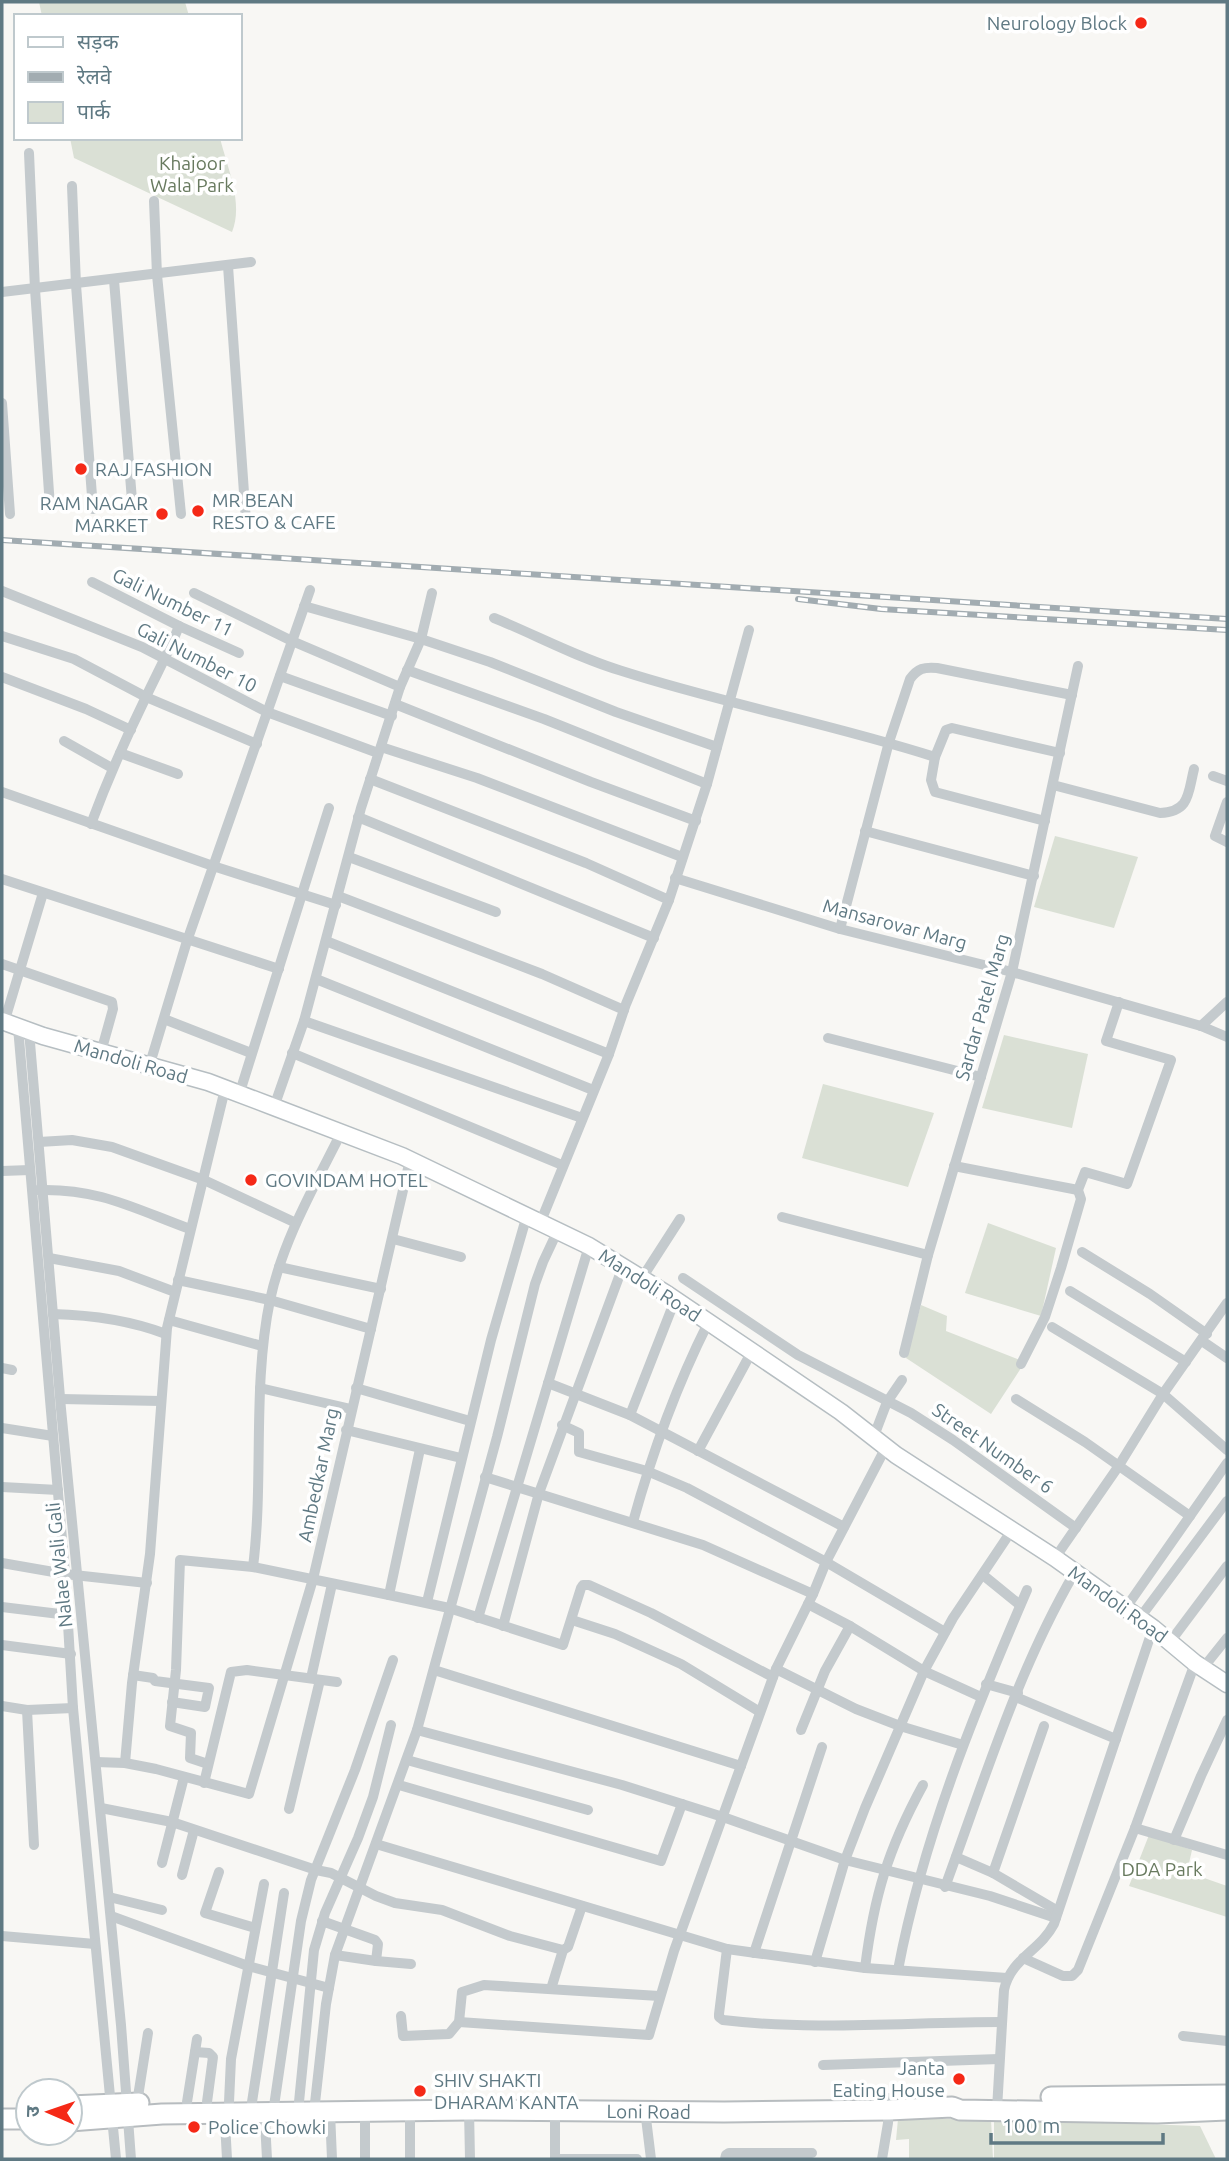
<svg xmlns="http://www.w3.org/2000/svg" width="1229" height="2161" font-family="Ubuntu,'Noto Sans Devanagari',sans-serif">
<style>
.green{fill:#dae0d5}
.lines{fill:none;stroke-linecap:round;stroke-linejoin:round}
.secondary-casing{stroke:#b6bec2;stroke-width:19}
.highway-casing{stroke:#b7bcbf;stroke-width:23}
.street{stroke:#c4cacd;stroke-width:10}
.secondary{stroke:#fff;stroke-width:16}
.highway{stroke:#fff;stroke-width:19}
.rail-casing{stroke:#a2acb1;stroke-width:6}
.rail{stroke:#fff;stroke-width:3.5;stroke-dasharray:10;stroke-linecap:butt}
.poi-dot{fill:#f52917;stroke:#fff;stroke-width:2.5}
.labels{text-anchor:middle;stroke-width:7;stroke-linejoin:round;paint-order:stroke}
.poi-label{font-size:19px;fill:#5f7983;stroke:#fff;text-anchor:start}
.park-label{font-size:19px;fill:#687a5f;stroke:#fff}
.street-label{font-size:19px;fill:#5f7983;stroke:#fff}
</style>
<rect width="100%" height="100%" fill="#f8f7f4"/>
<g class="green">
<path d="M 39,2 L 185,2 L 189,16 L 42,16 Z"/>
<path d="M 70,138 L 220,138 C 227,167 244,204 232,232 L 74,158 Z"/>
<path d="M 1055,836 L 1138,857 L 1114,928 L 1034,907 Z"/>
<path d="M 1004,1035 L 1088,1054 L 1072,1128 L 982,1108 Z"/>
<path d="M 823,1084 L 934,1113 L 908,1187 L 802,1158 Z"/>
<path d="M 988,1223 L 1056,1248 L 1041,1316 L 965,1293 Z"/>
<path d="M 921,1305 L 947,1316 L 946,1331 L 1025,1362 L 991,1414 L 906,1358 Z"/>
<path d="M 1149,1835 L 1192,1850 L 1187,1872 L 1227,1886 L 1227,1917 L 1129,1886 Z"/>
<path d="M 898,2119 L 991,2119 L 993,2159 L 909,2159 L 909,2139 L 896,2140 Z"/>
<path d="M 994,2119 L 1200,2126 L 1216,2159 L 994,2159 Z"/>
</g>
<g class="lines">
<g class="secondary-casing">
<path id="secondary" d="M 2,1021 L 43,1036 L 208,1082 L 274,1107 L 402,1156 L 589,1246 L 667,1294 L 841,1412 L 896,1455 L 1055,1558 L 1153,1628 L 1195,1663 L 1227,1684"/>
</g>
<g class="highway-casing">
<g id="highway">
<path d="M 1051,2097 L 1227,2095"/>
<path d="M 70,2106 L 139,2103"/>
<path d="M 2,2119 L 28,2119"/>
<path id="s1" d="M 70,2121 L 162,2114 L 469,2110 L 724,2112 L 889,2110 L 952,2107 L 960,2110 L 1157,2113 L 1227,2110"/>
</g>
</g>
<g class="street">
<path d="M 29,153 L 35,289 L 50,507"/>
<path d="M 72,186 L 76,285 L 93,509"/>
<path d="M 154,201 L 157,275 L 181,514"/>
<path d="M 228,266 L 246,521"/>
<path d="M 114,280 L 132,500"/>
<path d="M 2,292 L 251,262"/>
<path d="M 2,403 L 10,514"/>
<path d="M 92,582 L 179,626 L 239,653"/>
<path d="M 2,591 L 142,647 L 267,712 L 378,753"/>
<path d="M 194,593 L 292,641 L 400,687"/>
<path d="M 304,606 L 421,639 L 490,662 L 616,712 L 717,747"/>
<path d="M 494,618 C 536,635 578,658 622,671 C 725,704 832,724 935,757 L 946,730 L 952,728 L 1060,753"/>
<path d="M 2,636 L 74,659 L 146,697 L 257,744"/>
<path d="M 407,670 L 544,719 L 707,784"/>
<path d="M 280,676 L 392,716"/>
<path d="M 2,677 L 86,709 L 131,730"/>
<path d="M 395,704 L 591,782 L 696,821"/>
<path d="M 64,741 L 112,768"/>
<path d="M 381,747 L 477,778 L 682,857"/>
<path d="M 120,753 L 178,774"/>
<path d="M 935,757 L 931,780 L 935,792 L 1045,821"/>
<path d="M 1213,776 L 1227,781"/>
<path d="M 370,779 L 586,863 L 669,900"/>
<path d="M 1053,785 L 1160,813 C 1190,812 1188,793 1194,769"/>
<path d="M 2,792 L 213,866 L 336,905"/>
<path d="M 1227,802 L 1215,836 L 1227,842"/>
<path d="M 358,817 L 654,938"/>
<path d="M 91,824 C 107,781 125,740 145,699 C 156,675 169,652 179,626"/>
<path d="M 865,831 L 1034,876"/>
<path d="M 349,857 L 496,912"/>
<path d="M 675,878 L 840,929 L 1012,972 L 1201,1026 L 1227,1037"/>
<path d="M 2,879 L 279,969"/>
<path d="M 338,896 L 542,974 L 624,1010"/>
<path d="M 840,929 L 889,742 L 910,679 C 918,668 924,667 937,668 L 1072,695"/>
<path d="M 326,941 L 609,1054"/>
<path d="M 2,964 L 112,1002 L 113,1009 L 101,1052"/>
<path d="M 316,979 L 593,1090"/>
<path d="M 164,1019 L 251,1053"/>
<path d="M 304,1021 L 582,1118"/>
<path d="M 4,1023 L 43,893"/>
<path d="M 1201,1026 L 1227,1002"/>
<path d="M 18,1027 L 65,1574 L 73,1708 L 116,2159"/>
<path d="M 29,1031 L 61,1409 L 121,2025 L 131,2159"/>
<path d="M 828,1038 L 981,1077"/>
<path d="M 292,1053 L 562,1165"/>
<path d="M 149,1067 L 187,941 L 310,590"/>
<path d="M 239,1095 L 329,808"/>
<path d="M 274,1107 L 304,1021 L 361,808 L 400,687 L 421,639 L 432,593"/>
<path d="M 39,1142 L 72,1140 L 112,1147 L 204,1180 L 296,1223"/>
<path d="M 954,1166 L 1078,1190"/>
<path d="M 2,1171 L 30,1170"/>
<path d="M 38,1190 C 99,1188 135,1209 190,1229"/>
<path d="M 782,1217 L 928,1255"/>
<path d="M 541,1221 L 609,1054 L 626,1004 L 669,900 L 707,784 L 749,630"/>
<path d="M 393,1239 L 461,1257"/>
<path d="M 1082,1252 L 1150,1294 L 1207,1334"/>
<path d="M 49,1258 L 119,1271 L 175,1292"/>
<path d="M 279,1267 L 381,1289"/>
<path d="M 642,1278 L 680,1219"/>
<path d="M 683,1278 L 798,1355 L 911,1413 L 953,1440 L 1076,1528"/>
<path d="M 178,1280 L 270,1300 L 371,1329"/>
<path d="M 1070,1291 L 1186,1362"/>
<path d="M 53,1314 C 93,1315 129,1320 166,1334"/>
<path d="M 169,1320 L 262,1346"/>
<path d="M 1052,1327 L 1163,1394 L 1227,1450"/>
<path d="M 1202,1341 L 1227,1358"/>
<path d="M 904,1353 L 928,1255 L 1012,972 L 1078,666"/>
<path d="M 1021,1364 L 1045,1317 L 1061,1268 L 1081,1199 L 1078,1190 L 1085,1172 L 1127,1184 L 1171,1060 L 1106,1041 L 1119,1002"/>
<path d="M 2,1368 L 12,1370"/>
<path d="M 548,1383 L 630,1415 L 844,1527"/>
<path d="M 260,1388 L 351,1409"/>
<path d="M 356,1388 L 470,1421"/>
<path d="M 61,1399 L 161,1401"/>
<path d="M 1016,1399 L 1085,1442 L 1190,1516"/>
<path d="M 630,1415 L 675,1300"/>
<path d="M 562,1425 L 579,1433 L 579,1452 L 647,1471 L 687,1488 L 826,1562 L 945,1632"/>
<path d="M 2,1428 L 53,1436"/>
<path d="M 346,1430 L 461,1458"/>
<path d="M 874,1436 L 887,1402 L 902,1380"/>
<path d="M 420,1449 L 389,1595 L 449,1608 L 563,1645 L 581,1588 L 583,1585 L 589,1585 L 651,1613 L 773,1677"/>
<path d="M 698,1451 L 751,1353"/>
<path d="M 485,1477 L 703,1545 L 813,1594"/>
<path d="M 2,1487 L 58,1490"/>
<path d="M 633,1522 C 652,1453 676,1387 708,1323"/>
<path d="M 1055,1558 L 1118,1467 L 1163,1394 L 1227,1303"/>
<path d="M 2,1563 L 65,1574 L 147,1583"/>
<path d="M 253,1567 C 264,1479 252,1388 270,1300 C 283,1240 314,1187 341,1133"/>
<path d="M 983,1575 L 1020,1605"/>
<path d="M 427,1602 L 491,1340 L 527,1215"/>
<path d="M 808,1604 L 850,1626"/>
<path d="M 2,1607 L 68,1615"/>
<path d="M 1125,1609 L 1227,1463"/>
<path d="M 478,1618 L 589,1246"/>
<path d="M 1139,1619 L 1227,1501"/>
<path d="M 572,1620 L 615,1634 L 681,1664 L 760,1712"/>
<path d="M 503,1626 L 539,1493 L 623,1266"/>
<path d="M 1170,1642 L 1227,1566"/>
<path d="M 2,1645 L 71,1654"/>
<path d="M 1203,1668 L 1227,1638"/>
<path d="M 776,1669 L 856,1709 L 900,1726 L 963,1745"/>
<path d="M 434,1670 L 741,1766"/>
<path d="M 133,1675 L 153,1678 L 155,1681 L 209,1688 L 205,1707 L 172,1702"/>
<path d="M 311,1678 L 332,1584"/>
<path d="M 986,1684 L 1018,1693"/>
<path d="M 1016,1697 L 1116,1739"/>
<path d="M 2,1706 L 27,1710 L 73,1708"/>
<path d="M 27,1710 L 34,1845"/>
<path d="M 417,1730 L 622,1785 L 723,1817 L 845,1860 L 990,1896 L 1056,1918"/>
<path d="M 801,1730 L 825,1671 L 850,1626 L 924,1671 L 981,1697"/>
<path d="M 407,1760 L 588,1810"/>
<path d="M 96,1762 L 125,1763 L 156,1769 L 249,1794 L 313,1579 L 410,1160"/>
<path d="M 125,1763 L 132,1683 L 150,1554 L 167,1328 L 225,1089"/>
<path d="M 208,1764 L 190,1758 L 191,1733 L 170,1726 L 176,1670 L 180,1560 L 253,1567 L 389,1595"/>
<path d="M 204,1783 L 231,1672 L 247,1670 L 337,1682"/>
<path d="M 399,1785 L 661,1861 L 682,1804"/>
<path d="M 101,1808 L 172,1822 L 316,1870 L 331,1873 L 376,1896 L 395,1903 L 442,1910 L 510,1936 L 563,1950 L 568,1947 L 582,1906"/>
<path d="M 289,1809 L 320,1680"/>
<path d="M 1135,1828 L 1227,1855"/>
<path d="M 1174,1840 L 1201,1776 L 1227,1720"/>
<path d="M 376,1844 L 727,1949 L 865,1968 L 1007,1978"/>
<path d="M 956,1857 L 993,1873 L 1058,1911"/>
<path d="M 162,1863 L 184,1777"/>
<path d="M 219,1872 L 205,1913 L 255,1928"/>
<path d="M 993,1873 L 1044,1726"/>
<path d="M 182,1875 L 194,1830"/>
<path d="M 945,1887 C 984,1781 1018,1669 1075,1572"/>
<path d="M 109,1897 L 162,1910"/>
<path d="M 111,1916 L 248,1966 L 329,1988"/>
<path d="M 322,1921 L 375,1940 L 378,1944 L 376,1961 L 411,1964"/>
<path d="M 2,1936 L 95,1944"/>
<path d="M 727,1949 L 719,2014 L 719,2017 L 723,2020 C 815,2031 909,2022 1001,2022"/>
<path d="M 754,1953 L 822,1747"/>
<path d="M 335,1955 L 376,1961"/>
<path d="M 1023,1958 L 1063,1976 L 1072,1976 L 1078,1970 L 1135,1828 L 1195,1663"/>
<path d="M 815,1962 L 845,1860 L 865,1808 L 924,1671 L 953,1618 L 1012,1530"/>
<path d="M 865,1968 C 874,1896 888,1849 923,1785"/>
<path d="M 898,1970 C 923,1838 974,1713 1027,1590"/>
<path d="M 551,1989 L 563,1950"/>
<path d="M 401,2016 L 403,2036 L 449,2034 L 459,2022 L 462,1992 L 484,1985 L 659,1996"/>
<path d="M 459,2022 L 649,2035 L 674,1951 L 776,1669 L 813,1594 L 826,1562 L 886,1447"/>
<path d="M 1183,2036 L 1227,2041"/>
<path d="M 195,2052 L 209,2053 L 213,2057 L 207,2102"/>
<path d="M 823,2065 L 999,2059"/>
<path d="M 187,2102 L 197,2039"/>
<path d="M 229,2102 L 231,2059 L 264,1884"/>
<path d="M 252,2102 L 284,1893"/>
<path d="M 299,2102 L 314,1950 L 325,1913 L 358,1838 L 373,1797 L 391,1725"/>
<path d="M 137,2103 L 148,2033"/>
<path d="M 315,2103 L 326,2004 L 335,1955 L 417,1730 L 497,1437 L 535,1284 L 543,1262 L 558,1230"/>
<path d="M 997,2109 L 1004,1990 C 1011,1958 1040,1951 1054,1924 L 1153,1628"/>
<path d="M 469,2110 L 470,2159"/>
<path d="M 645,2110 L 651,2159"/>
<path d="M 365,2111 L 365,2159"/>
<path d="M 330,2112 L 332,2159"/>
<path d="M 225,2122 L 227,2159"/>
<path d="M 267,2159 L 265,2121 L 273,2113 L 301,1921 L 311,1880 L 355,1770 L 393,1660"/>
<path d="M 410,2159 L 410,2111"/>
<path d="M 555,2159 L 637,2159"/>
<path d="M 555,2159 L 555,2111"/>
<path d="M 725,2159 L 726,2155 L 729,2153 L 812,2153"/>
<path d="M 882,2159 L 888,2123 L 889,2098"/>
</g>
<use href="#secondary" class="secondary"/>
<use href="#highway" class="highway"/>
<g class="rail-casing">
<g id="rail">
<path d="M 2,540 L 1227,619"/>
<path d="M 798,599 L 881,609 L 1227,630"/>
</g>
</g>
<use href="#rail" class="rail"/>
</g>
<g class="poi-dot">
<circle cx="1141" cy="23" r="7"/>
<circle cx="81" cy="469" r="7"/>
<circle cx="198" cy="511" r="7"/>
<circle cx="162" cy="514" r="7"/>
<circle cx="251" cy="1180" r="7"/>
<circle cx="959" cy="2079" r="7"/>
<circle cx="420" cy="2091" r="7"/>
<circle cx="194" cy="2127" r="7"/>
</g>
<g class="labels">
<g class="poi-label">
<text x="1127" y="30" text-anchor="end">Neurology Block</text>
<text x="95" y="476">RAJ FASHION</text>
<text x="212" y="507">MR BEAN<tspan x="212" dy="22">RESTO &amp; CAFE</tspan></text>
<text x="148" y="510" text-anchor="end">RAM NAGAR<tspan x="148" dy="22">MARKET</tspan></text>
<text x="265" y="1187">GOVINDAM HOTEL</text>
<text x="945" y="2075" text-anchor="end">Janta<tspan x="945" dy="22">Eating House</tspan></text>
<text x="434" y="2087">SHIV SHAKTI<tspan x="434" dy="22">DHARAM KANTA</tspan></text>
<text x="208" y="2134">Police Chowki</text>
</g>
<g class="park-label">
<text x="192" y="170">Khajoor<tspan x="192" dy="22">Wala Park</tspan></text>
<text x="1162" y="1876">DDA Park</text>
</g>
<g class="street-label">
<text transform="translate(173 602) rotate(26)" y="7">Gali Number 11</text>
<text transform="translate(197 657) rotate(27)" y="7">Gali Number 10</text>
<text transform="translate(895 924) rotate(15)" y="7">Mansarovar Marg</text>
<text transform="translate(982 1007) rotate(-74)" y="7">Sardar Patel Marg</text>
<text transform="translate(131 1061) rotate(16)" y="7">Mandoli Road</text>
<text transform="translate(650 1285) rotate(33)" y="7">Mandoli Road</text>
<text transform="translate(993 1448) rotate(35)" y="7">Street Number 6</text>
<text transform="translate(318 1475) rotate(-78)" y="7">Ambedkar Marg</text>
<text transform="translate(59 1565) rotate(-96)" y="7">Nalae Wali Gali</text>
<text transform="translate(1118 1604) rotate(36)" y="7">Mandoli Road</text>
<text dy="7" stroke="none"><textPath href="#s1" startOffset="579">Loni Road</textPath></text>
</g>
</g>
<rect width="1229" height="2161" fill="none" stroke="#5f7983" stroke-width="7"/>
<rect x="14" y="14" width="228" height="126" fill="#ffffff" stroke="#bfc9cd" stroke-width="2"/>
<rect x="28" y="37" width="35" height="10" fill="#ffffff" stroke="#bfc9cd" stroke-width="2"/>
<text x="77" y="49" font-size="21" fill="#5f7983">सड़क</text>
<rect x="28" y="72" width="35" height="10" fill="#a2acb1" stroke="#bfc9cd" stroke-width="2"/>
<text x="77" y="84" font-size="21" fill="#5f7983">रेलवे</text>
<rect x="28" y="102" width="35" height="21" fill="#dae0d5" stroke="#bfc9cd" stroke-width="2"/>
<text x="77" y="119" font-size="21" fill="#5f7983">पार्क</text>
<g transform="translate(49 2112) rotate(272)"><circle r="33" fill="#ffffff" stroke="#bfc9cd" stroke-width="2"/>
<path d="M0-5L12 26L0 18L-12 26Z" fill="#f52917"/>
<text y="-10" font-size="19" font-weight="bold" text-anchor="middle" fill="#5f7983">उ</text>
</g>
<path d="M991 2133v10h172v-10" fill="none" stroke="#5f7983" stroke-width="3.5"/>
<text x="1002" y="2133" font-size="21" fill="#5f7983" stroke="#ffffff" stroke-width="5" paint-order="stroke">100 m</text>
</svg>
